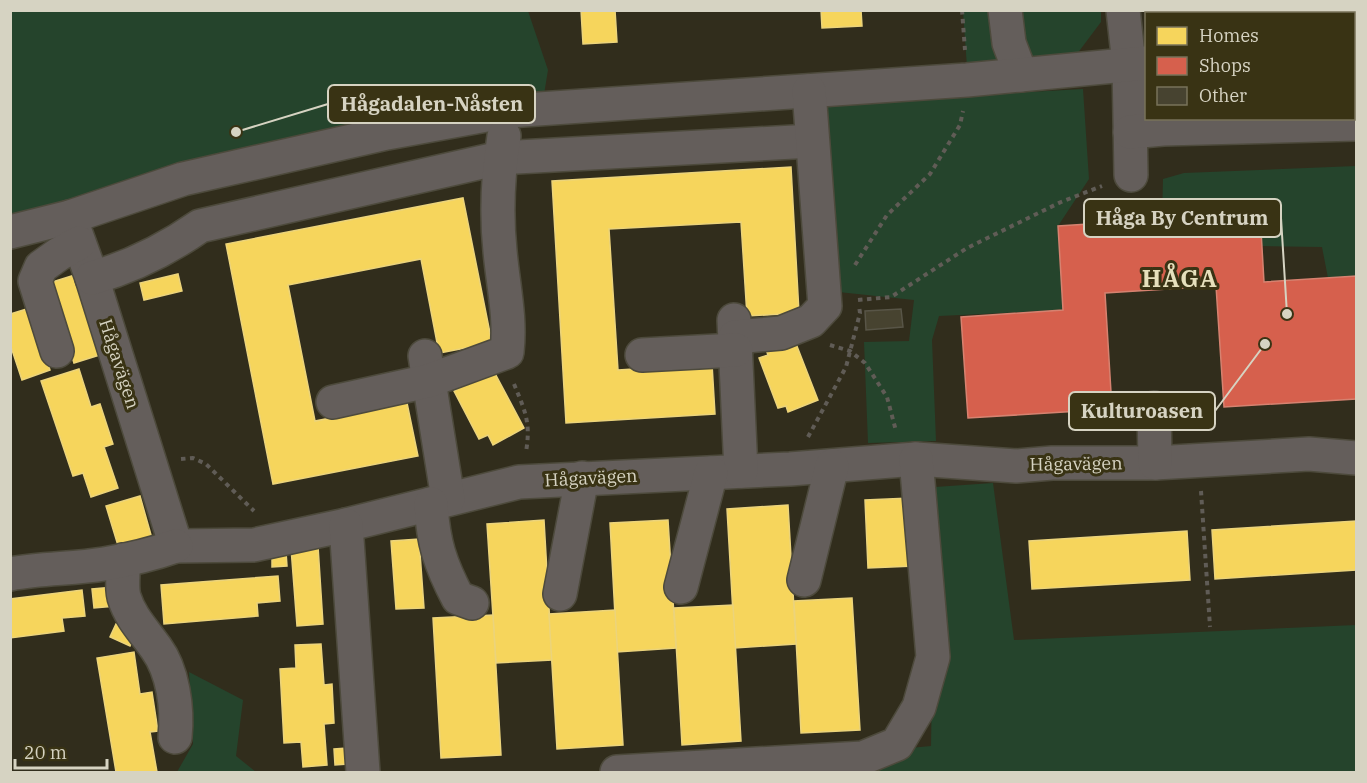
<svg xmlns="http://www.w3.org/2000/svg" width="1367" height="783" font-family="'IBM Plex Serif',serif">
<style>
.green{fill:#25442c}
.homes{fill:#f6d55c;stroke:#ecd47b;stroke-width:1.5}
.shops{fill:#d6604d;stroke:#d68270;stroke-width:1.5}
.building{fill:#474330;stroke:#585547;stroke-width:1.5}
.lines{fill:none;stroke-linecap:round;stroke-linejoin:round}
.minor-casing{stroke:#4d4a3c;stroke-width:36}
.path{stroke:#605c56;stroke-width:4;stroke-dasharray:4.5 4.5;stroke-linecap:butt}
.minor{stroke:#645e5b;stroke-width:33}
.labels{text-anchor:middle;stroke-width:6;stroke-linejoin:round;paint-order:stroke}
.street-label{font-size:18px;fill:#d6d3c2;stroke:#393314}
.district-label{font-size:24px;font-weight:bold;letter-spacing:1.5px;fill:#e6e0bc;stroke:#393314}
.leader{fill:none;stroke:#d6d3c2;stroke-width:2}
.callout-dot{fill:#d6d3c2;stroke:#393314;stroke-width:2}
.callout{fill:#393314;stroke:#d6d3c2;stroke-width:2}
.callout-label{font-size:20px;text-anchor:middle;font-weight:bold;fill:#d6d3c2}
</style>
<rect width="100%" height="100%" fill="#312d1c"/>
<g class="green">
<path d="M 10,11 L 528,11 L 548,70 L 540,119 L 382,145 L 11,239 Z"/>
<path d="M 963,11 L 1101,11 L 1101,22 L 1074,58 L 967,67 Z"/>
<path d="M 1274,11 L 1356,11 L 1356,22 L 1354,22 L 1354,14 L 1279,14 Z"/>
<path d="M 1083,89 L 1089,179 L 1058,226 L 1063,310 L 939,316 L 932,340 L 936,441 L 868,443 L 864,342 L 909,341 L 914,300 L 829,291 L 826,103 Z"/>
<path d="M 1356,166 L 1356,276 L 1328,278 L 1322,247 L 1262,246 L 1162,219 L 1163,179 L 1184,173 Z"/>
<path d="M 993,483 L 1014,640 L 1356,625 L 1356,772 L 653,772 L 931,746 L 935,487 Z"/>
<path d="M 189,672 L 243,700 L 236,756 L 256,772 L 177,772 L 193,744 Z"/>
</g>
<g class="homes">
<path d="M 581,10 L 615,10 L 617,42 L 583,44 Z"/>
<path d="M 821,10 L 861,10 L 862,26 L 822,28 Z"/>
<path d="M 791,167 L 799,313 L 747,316 L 741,222 L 609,229 L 618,370 L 712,364 L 715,414 L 566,423 L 552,181 Z"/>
<path d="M 463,198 L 492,343 L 439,353 L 421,259 L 288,285 L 315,421 L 407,403 L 418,456 L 273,484 L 226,244 Z"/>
<path d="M 78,274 L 103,354 L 74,363 L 49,283 Z"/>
<path d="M 178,274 L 182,291 L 144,300 L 140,283 Z"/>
<path d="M 30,308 L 50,370 L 22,380 L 10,344 L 10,314 Z"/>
<path d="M 793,336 L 818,400 L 788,412 L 786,406 L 778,408 L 759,358 L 768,355 L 765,347 Z"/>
<path d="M 490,364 L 524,428 L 493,445 L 488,435 L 479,439 L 454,391 L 463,386 L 460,380 Z"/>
<path d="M 79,369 L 91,407 L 100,404 L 113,444 L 104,447 L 118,488 L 91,497 L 83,473 L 73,476 L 41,381 Z"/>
<path d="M 140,496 L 153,542 L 120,552 L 106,506 Z"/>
<path d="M 910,498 L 914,566 L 868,568 L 865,500 Z"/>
<path d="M 788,505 L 796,644 L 735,648 L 727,509 Z"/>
<path d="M 544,520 L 552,660 L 496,663 L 487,524 Z"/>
<path d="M 668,520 L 676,648 L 617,652 L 610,523 Z"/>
<path d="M 1356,521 L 1356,570 L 1215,579 L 1212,530 Z"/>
<path d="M 1187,531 L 1190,580 L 1032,589 L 1029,541 Z"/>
<path d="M 419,539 L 424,608 L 396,609 L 391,541 Z"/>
<path d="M 318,546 L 323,624 L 297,626 L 291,548 Z"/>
<path d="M 286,552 L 287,566 L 272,567 L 272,553 Z"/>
<path d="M 278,576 L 280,601 L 257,603 L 258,616 L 164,624 L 161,585 Z"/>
<path d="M 114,587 L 116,606 L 94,608 L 92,589 Z"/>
<path d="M 82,590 L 85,616 L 62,618 L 64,631 L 10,638 L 10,599 Z"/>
<path d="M 852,598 L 860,730 L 801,733 L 794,601 Z"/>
<path d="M 733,605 L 741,741 L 682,745 L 674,608 Z"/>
<path d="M 615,610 L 623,745 L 557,749 L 549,614 Z"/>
<path d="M 493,615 L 501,755 L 441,758 L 433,618 Z"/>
<path d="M 116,624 L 136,632 L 130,646 L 110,637 Z"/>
<path d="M 321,644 L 324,685 L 332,684 L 334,723 L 324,724 L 327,765 L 303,767 L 301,742 L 284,743 L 280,669 L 296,668 L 295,645 Z"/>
<path d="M 134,652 L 140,694 L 152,692 L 158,731 L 150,732 L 157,772 L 116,772 L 97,658 Z"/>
<path d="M 347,748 L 348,764 L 335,765 L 334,749 Z"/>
</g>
<path class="shops" d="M 1260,213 L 1264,282 L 1356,276 L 1356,399 L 1224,407 L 1216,286 L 1105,293 L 1112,409 L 968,418 L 961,317 L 1063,310 L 1058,226 Z"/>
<path class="building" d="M 901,309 L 903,327 L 866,330 L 865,311 Z"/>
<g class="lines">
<g class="minor-casing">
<g id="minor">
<path d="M 1005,10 L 1009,43 L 1021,75"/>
<path d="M 1123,10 L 1129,64 L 1131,175"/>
<path d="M 1354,51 L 1356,51"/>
<path d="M 1130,132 L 1163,129 L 1356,124"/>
<path d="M 70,217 L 92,278 L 176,546 L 254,545 L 346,525 L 519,482 L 790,469 L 916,459 L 1016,466 L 1052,463 L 1155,463 L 1309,454 L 1356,458"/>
<path d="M 10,232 L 70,217 L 183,179 L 387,133 L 508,111 L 967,80 L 1146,63"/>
<path d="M 92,278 C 131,267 167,249 200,226 L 500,158 L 812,141"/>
<path d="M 734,320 L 741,471"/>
<path d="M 735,337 L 781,333 L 811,321 L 825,306 L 809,91"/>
<path d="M 57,351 L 35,281 L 41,267 L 59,254 L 79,243"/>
<path d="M 642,355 L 736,350"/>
<path d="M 425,356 L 448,499"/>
<path d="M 333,402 L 428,381 L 507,352 C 511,318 503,285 500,251 C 496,213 498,174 504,136"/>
<path d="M 1154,408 L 1155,463"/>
<path d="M 431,504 C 433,542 440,564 458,598 L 472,603"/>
<path d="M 346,525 L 363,772"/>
<path d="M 123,560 C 124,571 121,586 124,597 C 130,617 144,631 156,648 C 173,671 178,708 175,737"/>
<path d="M 10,574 C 41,568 73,569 104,564 C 128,560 153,554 176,546"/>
<path d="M 804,580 L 832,466"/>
<path d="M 681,587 L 711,473"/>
<path d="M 560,594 L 582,478"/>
<path d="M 617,772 L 863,758 L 897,744 L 919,707 L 933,657 L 916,459"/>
</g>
</g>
<g class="path">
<path d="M 962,10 L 965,50"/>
<path d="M 855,265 L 887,215 L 930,174 L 960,125 L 963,111"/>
<path d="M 858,300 L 891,297 L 967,248 L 1061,202 L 1102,186"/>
<path d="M 830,345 L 850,351 L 865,363 L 887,397 L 896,431"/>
<path d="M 514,384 C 525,411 531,422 526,452"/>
<path d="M 808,437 L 846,367 L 860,313 L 859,306"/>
<path d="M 181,459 L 193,458 L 206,464 L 254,511"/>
<path d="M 1201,491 L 1210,627"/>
</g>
<use href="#minor" class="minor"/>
</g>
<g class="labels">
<g class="street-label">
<text transform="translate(119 364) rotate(72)" y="6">Hågavägen</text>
<text transform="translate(1076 464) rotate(-1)" y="6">Hågavägen</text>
<text transform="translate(591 478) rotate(-3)" y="6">Hågavägen</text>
</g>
<g class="district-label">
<text x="1180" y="287">HÅGA</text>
</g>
</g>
<path class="leader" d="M236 132L328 104M1287 314L1281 218M1265 344L1215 411"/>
<g class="callout-dot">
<circle cx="236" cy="132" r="6"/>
<circle cx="1287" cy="314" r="6"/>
<circle cx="1265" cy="344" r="6"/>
</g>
<g class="callout">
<rect x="328" y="85" width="207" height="38" rx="6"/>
<rect x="1084" y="199" width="197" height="38" rx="6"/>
<rect x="1069" y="392" width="146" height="38" rx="6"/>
</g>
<g class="callout-label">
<text x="432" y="111">Hågadalen-Nåsten</text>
<text x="1182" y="225">Håga By Centrum</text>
<text x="1142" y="418">Kulturoasen</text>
</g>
<rect width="1367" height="783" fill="none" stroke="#d6d3c2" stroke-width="24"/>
<rect x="1145" y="12" width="210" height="108" fill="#393314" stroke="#78735a" stroke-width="1.5"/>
<rect x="1157" y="27" width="30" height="18" fill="#f6d55c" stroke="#78735a" stroke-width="1.5"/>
<text x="1199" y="42" font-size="18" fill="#d6d3c2">Homes</text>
<rect x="1157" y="57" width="30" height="18" fill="#d6604d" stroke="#78735a" stroke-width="1.5"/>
<text x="1199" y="72" font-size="18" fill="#d6d3c2">Shops</text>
<rect x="1157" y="87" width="30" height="18" fill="#474330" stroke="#78735a" stroke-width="1.5"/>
<text x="1199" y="102" font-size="18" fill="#d6d3c2">Other</text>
<path d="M15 759v9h92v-9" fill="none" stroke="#d6d3c2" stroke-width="3"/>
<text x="24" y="759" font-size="18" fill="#d6d3c2" stroke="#393314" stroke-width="4.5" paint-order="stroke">20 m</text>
</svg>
